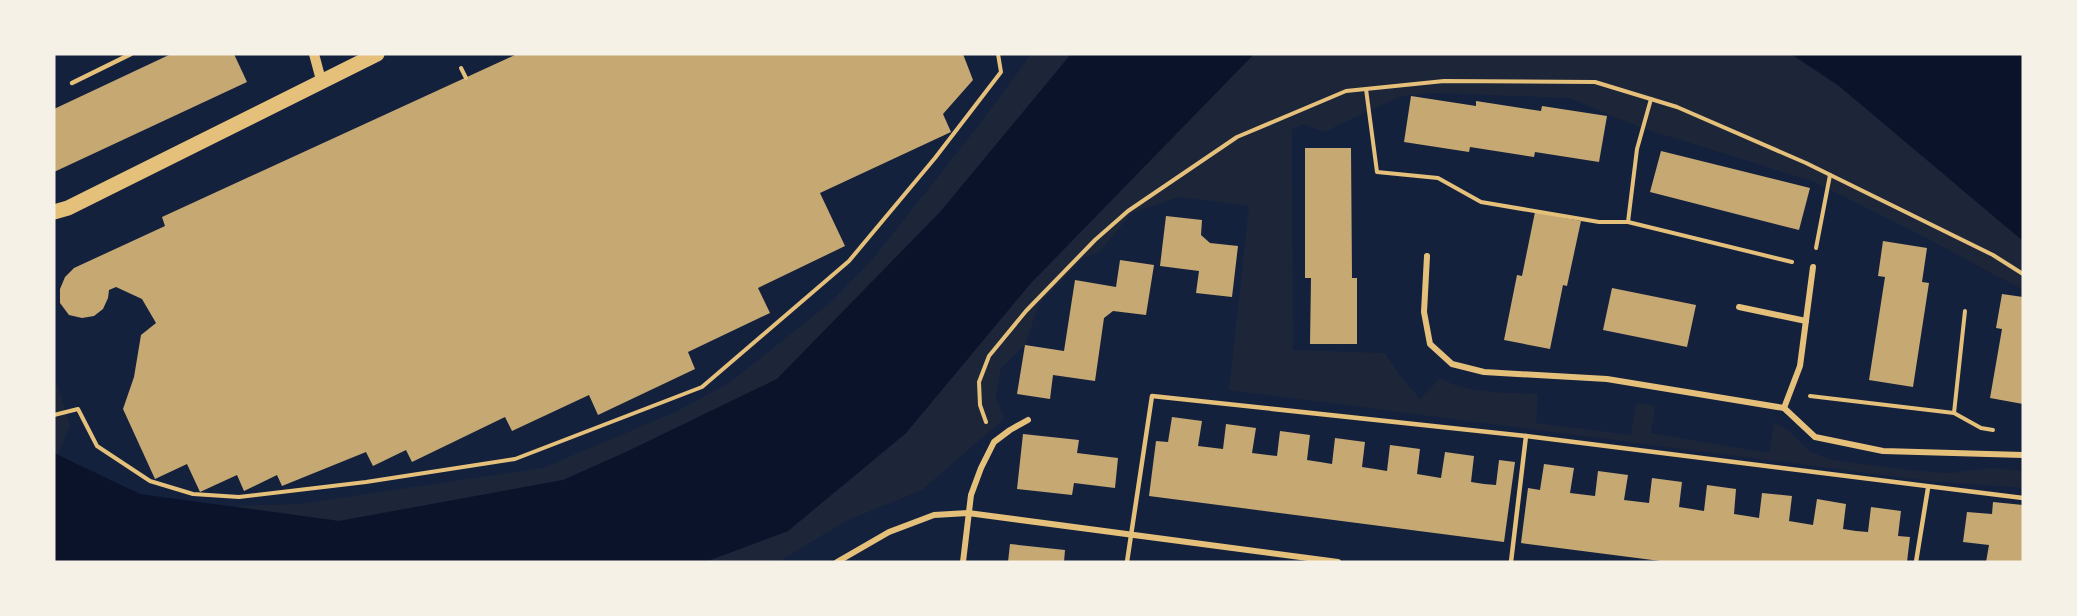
<svg xmlns="http://www.w3.org/2000/svg" width="2077" height="616" font-family="'Public Sans',sans-serif">
<style>
.green{fill:#1d2539}
.water{fill:#0b132b}
.building{fill:#c6a872}
.lines{fill:none;stroke-linecap:round;stroke-linejoin:round}
.path{stroke:#e5c07b;stroke-width:4}
.service{stroke:#e5c07b;stroke-width:4.5}
.minor{stroke:#e5c07b;stroke-width:6}
.tertiary{stroke:#e5c07b;stroke-width:10}
.primary{stroke:#e5c07b;stroke-width:15}
</style>
<rect width="100%" height="100%" fill="#14213d"/>
<g class="green">
<path d="M 1031,54 L 1071,54 L 941,211 L 777,379 L 626,452 L 563,480 L 339,521 L 232,506 L 299,504 L 543,468 L 675,412 L 729,383 L 831,302 L 872,260 L 982,121 Z"/>
<path d="M 1254,54 L 1791,54 L 1839,86 L 2023,241 L 2023,290 L 1930,240 L 1815,182 L 1642,128 L 1569,98 L 1435,93 L 1401,96 L 1324,132 L 1303,124 L 1292,130 L 1293,350 L 1385,353 L 1398,373 L 1420,399 L 1440,378 C 1470,395 1505,392 1538,394 L 1536,423 L 1631,435 L 1636,403 L 1655,406 L 1651,433 L 1769,453 L 1774,422 L 1788,430 L 1810,452 L 1832,460 L 1918,471 L 1950,473 L 1994,468 L 2023,471 L 2023,488 L 1929,481 L 1229,390 L 1249,206 L 1179,197 L 1132,213 L 1099,252 L 1083,258 L 1039,304 L 1025,345 L 1001,368 L 996,397 L 1004,419 L 922,490 L 846,521 L 778,562 L 705,562 L 788,531 L 906,433 L 1031,283 Z"/>
<path d="M 54,374 L 70,425 L 58,455 L 54,453 Z"/>
</g>
<g class="water">
<path d="M 1071,54 L 1254,54 L 1031,283 L 906,433 L 788,531 L 705,562 L 54,562 L 54,453 L 140,494 L 339,521 L 563,480 L 626,452 L 777,379 L 941,211 Z"/>
<path d="M 1791,54 L 2023,54 L 2023,241 L 1839,86 Z"/>
</g>
<g class="building">
<path d="M 171,54 L 234,54 L 247,82 L 54,172 L 54,109 Z"/>
<path d="M 517,54 L 963,54 L 973,80 L 943,114 L 951,132 L 820,193 L 845,246 L 758,288 L 770,313 L 688,352 L 695,369 L 598,415 L 589,395 L 512,431 L 505,417 L 412,462 L 406,450 L 373,466 L 366,452 L 282,486 L 277,475 L 244,491 L 237,475 L 200,492 L 187,464 L 155,479 L 123,409 L 134,377 L 141,335 L 156,323 L 142,299 L 116,287 L 109,290 L 108,298 L 103,309 L 94,316 L 82,318 L 69,315 L 60,303 L 60,289 L 65,277 L 74,268 L 165,226 L 162,217 Z"/>
<path d="M 1411,96 L 1476,106 L 1476,101 L 1541,111 L 1542,106 L 1607,116 L 1599,162 L 1535,152 L 1534,157 L 1470,147 L 1469,152 L 1404,142 Z"/>
<path d="M 1305,148 L 1351,148 L 1352,278 L 1357,278 L 1357,344 L 1310,344 L 1311,278 L 1305,278 Z"/>
<path d="M 1661,151 L 1810,188 L 1799,230 L 1650,192 Z"/>
<path d="M 1535,212 L 1581,221 L 1567,286 L 1563,285 L 1550,349 L 1504,340 L 1517,275 L 1522,276 Z"/>
<path d="M 1166,216 L 1202,220 L 1201,235 L 1210,243 L 1238,246 L 1232,297 L 1196,293 L 1199,271 L 1160,266 Z"/>
<path d="M 1883,241 L 1927,248 L 1922,282 L 1929,283 L 1913,387 L 1869,380 L 1885,277 L 1878,276 Z"/>
<path d="M 1120,260 L 1154,265 L 1146,315 L 1113,311 L 1104,318 L 1095,381 L 1053,375 L 1050,399 L 1017,394 L 1025,345 L 1064,351 L 1075,280 L 1116,287 Z"/>
<path d="M 1612,288 L 1696,305 L 1687,347 L 1603,330 Z"/>
<path d="M 2002,294 L 2023,297 L 2023,404 L 1990,398 L 2002,329 L 1996,328 Z"/>
<path d="M 1172,417 L 1202,421 L 1198,446 L 1223,449 L 1226,424 L 1256,428 L 1252,453 L 1277,456 L 1280,431 L 1310,435 L 1307,460 L 1320,462 L 1332,464 L 1335,438 L 1365,442 L 1362,467 L 1375,469 L 1387,471 L 1390,445 L 1420,449 L 1417,474 L 1441,478 L 1445,452 L 1474,456 L 1471,482 L 1484,484 L 1496,485 L 1499,460 L 1515,462 L 1504,542 L 1149,496 L 1156,441 L 1168,442 Z"/>
<path d="M 1023,434 L 1079,440 L 1077,453 L 1118,458 L 1115,488 L 1074,483 L 1072,495 L 1017,489 Z"/>
<path d="M 1544,464 L 1574,468 L 1570,493 L 1595,496 L 1598,471 L 1628,475 L 1624,500 L 1649,503 L 1652,478 L 1682,482 L 1679,507 L 1692,509 L 1704,511 L 1707,485 L 1736,489 L 1734,514 L 1747,516 L 1759,518 L 1762,493 L 1792,496 L 1789,521 L 1813,525 L 1817,499 L 1846,504 L 1843,529 L 1856,531 L 1868,532 L 1871,507 L 1901,511 L 1898,536 L 1910,537 L 1907,562 L 1668,562 L 1521,543 L 1528,488 L 1540,490 Z"/>
<path d="M 1993,502 L 2023,505 L 2023,562 L 1986,562 L 1989,545 L 1963,542 L 1967,512 L 1992,514 Z"/>
<path d="M 1010,544 L 1065,550 L 1064,562 L 1008,562 Z"/>
</g>
<g class="lines">
<g class="path">
<path d="M 461,68 L 466,78"/>
<path d="M 1366,89 L 1377,172 L 1438,178 L 1481,202 L 1599,222 L 1628,222 L 1792,262"/>
<path d="M 1628,222 L 1637,149 L 1651,99"/>
<path d="M 1816,248 L 1830,175"/>
<path d="M 1810,396 L 1954,413 L 1981,428 L 1993,430"/>
<path d="M 1954,413 L 1965,311"/>
<path d="M 54,415 L 78,409 L 97,446 L 150,481 L 193,494 L 239,497 L 366,482 L 515,459 L 702,387 L 849,261 L 935,158 L 1001,72 L 998,54"/>
<path d="M 986,422 L 980,405 L 979,382 L 989,356 L 1026,311 L 1095,240 L 1128,211 L 1237,137 L 1346,91 L 1444,81 L 1595,82 L 1677,107 L 1806,163 L 1993,255 L 2023,274"/>
</g>
<g class="service">
<path d="M 72,83 L 131,54"/>
<path d="M 1127,562 L 1152,396 L 1526,436 L 2023,498"/>
<path d="M 1511,562 L 1526,436"/>
<path d="M 1916,562 L 1928,488"/>
</g>
<g class="minor">
<path d="M 1427,256 L 1424,312 L 1430,344 L 1452,364 L 1484,372 L 1607,379 L 1784,408 L 1815,437 L 1883,451 L 2023,455"/>
<path d="M 1739,307 L 1806,321"/>
<path d="M 1784,408 L 1800,366 L 1813,267"/>
<path d="M 837,562 L 889,532 L 934,515 L 968,513 L 1338,562"/>
<path d="M 963,562 L 971,495 L 981,468 L 994,442 L 1010,430 L 1028,420"/>
</g>
<path class="tertiary" d="M 314,54 L 321,80"/>
<path class="primary" d="M 54,212 L 68,208 L 377,54"/>
</g>
<rect width="2077" height="616" fill="none" stroke="#f6f1e7" stroke-width="111"/>
</svg>
